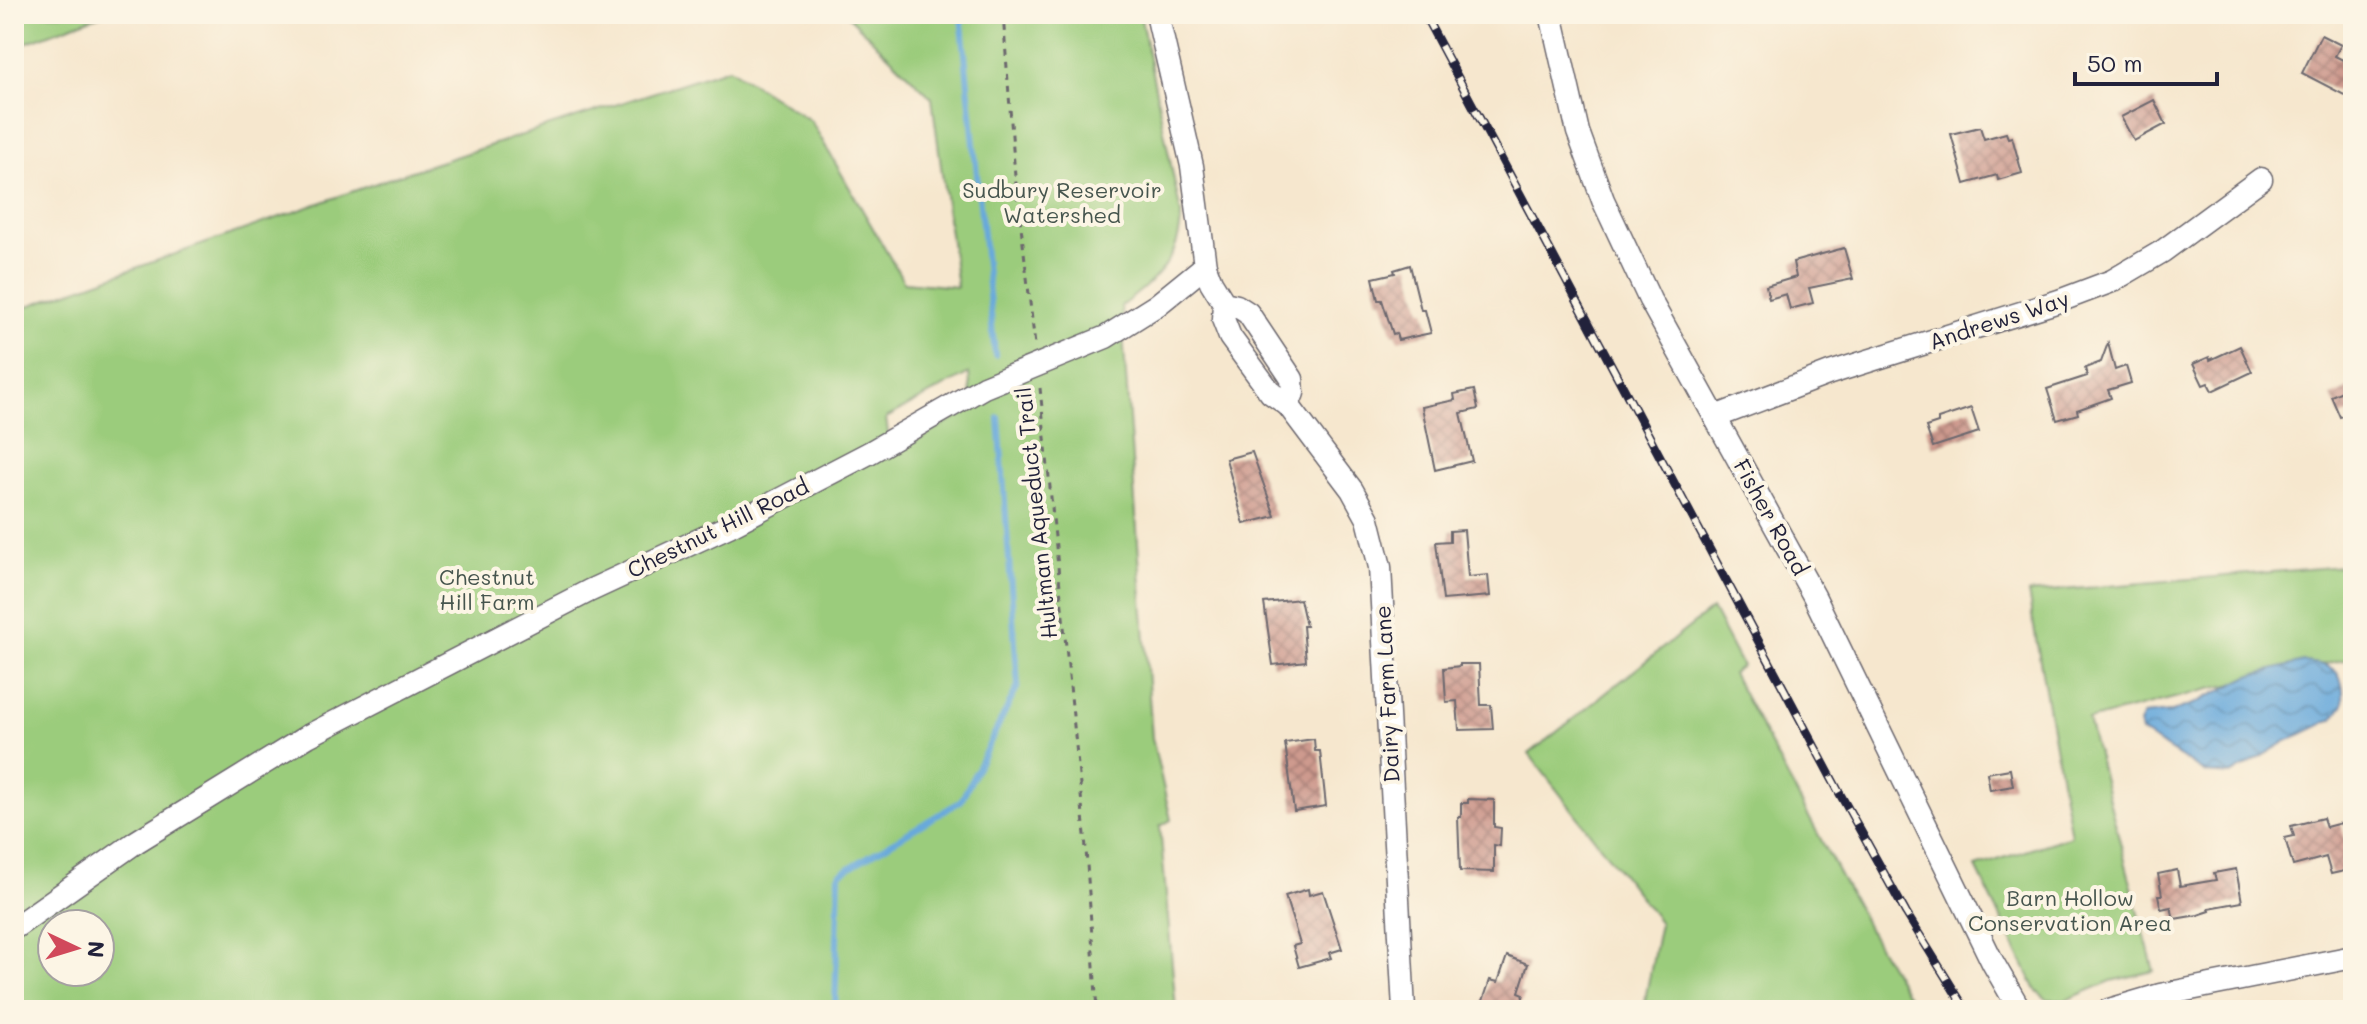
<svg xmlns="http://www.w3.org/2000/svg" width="2367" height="1024" font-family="Mali,sans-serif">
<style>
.green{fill:#9bcc7b;stroke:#5e775b;stroke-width:2;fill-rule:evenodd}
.water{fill:url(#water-waves);stroke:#44668b;stroke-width:2}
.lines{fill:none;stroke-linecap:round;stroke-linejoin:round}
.stream{stroke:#67a9db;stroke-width:6}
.building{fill:url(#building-cross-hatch)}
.minor-casing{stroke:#6c676e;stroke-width:25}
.path{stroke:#6c676e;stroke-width:3;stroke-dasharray:6 6;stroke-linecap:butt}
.minor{stroke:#fff;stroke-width:22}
.rail-casing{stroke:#22223b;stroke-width:9}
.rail{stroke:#fcf5e5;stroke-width:6;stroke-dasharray:18;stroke-linecap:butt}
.labels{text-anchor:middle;stroke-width:8;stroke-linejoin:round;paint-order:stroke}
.park-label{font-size:22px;fill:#46554e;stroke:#fcf5e5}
.street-label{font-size:22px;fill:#22223b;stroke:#fcf5e5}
</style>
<defs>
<pattern id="water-waves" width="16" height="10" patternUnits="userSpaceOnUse" patternTransform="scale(2)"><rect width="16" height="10" fill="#67a9db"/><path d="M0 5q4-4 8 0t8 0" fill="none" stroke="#5489b3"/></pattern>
<pattern id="building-cross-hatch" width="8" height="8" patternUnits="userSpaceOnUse" patternTransform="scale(2)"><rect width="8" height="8" fill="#ce9a8e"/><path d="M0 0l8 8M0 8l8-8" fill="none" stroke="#a77d75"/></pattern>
</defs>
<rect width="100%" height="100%" fill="#fcf5e5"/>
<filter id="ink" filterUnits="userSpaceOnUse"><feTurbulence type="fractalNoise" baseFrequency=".0125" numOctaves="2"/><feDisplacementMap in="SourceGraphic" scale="16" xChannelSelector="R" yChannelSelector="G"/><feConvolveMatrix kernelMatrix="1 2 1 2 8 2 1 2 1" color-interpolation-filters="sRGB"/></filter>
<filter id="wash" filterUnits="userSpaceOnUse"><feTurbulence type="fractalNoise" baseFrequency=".006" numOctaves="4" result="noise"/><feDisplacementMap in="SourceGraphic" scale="32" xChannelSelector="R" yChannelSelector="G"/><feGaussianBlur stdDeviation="1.8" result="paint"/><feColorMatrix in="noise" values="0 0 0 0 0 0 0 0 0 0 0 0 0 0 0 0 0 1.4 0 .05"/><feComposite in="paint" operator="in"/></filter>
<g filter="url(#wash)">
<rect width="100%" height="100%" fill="#f6e7ce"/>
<g class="green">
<path d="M 14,14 L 103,14 L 14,47 Z"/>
<path d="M 846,14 L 1140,14 L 1181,214 C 1181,259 1155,281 1121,306 L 1152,738 L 1171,820 L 1160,826 L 1176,1010 L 14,1010 L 14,311 L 399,175 L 729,68 L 811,121 L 904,282 L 957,287 L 932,98 ZM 969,373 L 972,409 L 891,455 L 886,418 ZM 52,924 L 100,924 L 100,972 L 52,972 Z"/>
<path d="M 2353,565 L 2353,658 L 2210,689 L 2088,720 L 2154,971 L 2111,981 L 2064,1001 L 2047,999 L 2036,990 L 1976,867 L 2071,836 L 2028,593 Z"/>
<path d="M 1712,609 L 1742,666 L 1732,673 L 1873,937 L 1916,1010 L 1643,1010 L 1660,923 L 1529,754 Z"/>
</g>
<path class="water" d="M 2303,662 C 2335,664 2345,671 2343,705 L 2333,719 L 2287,741 L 2231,775 L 2206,773 L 2141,732 L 2139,724 L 2143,715 L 2170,712 L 2196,703 L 2249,676 Z"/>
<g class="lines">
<g class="stream">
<path d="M 961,14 L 995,355"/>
<path d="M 835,1010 L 839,874 L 961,801 L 1018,686 L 999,418"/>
</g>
</g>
<g id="blocks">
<g class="building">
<path d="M 2321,35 L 2341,45 L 2335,56 L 2353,65 L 2353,88 L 2348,97 L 2302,73 Z"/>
<path d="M 2154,100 L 2166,124 L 2134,141 L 2121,117 Z"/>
<path d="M 1980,127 L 1984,139 L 2006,133 L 2008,138 L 2012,137 L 2022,173 L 1998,180 L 1997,175 L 1965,184 L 1951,134 Z"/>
<path d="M 1844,248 L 1853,279 L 1809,288 L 1813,303 L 1790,309 L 1786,294 L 1769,299 L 1766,286 L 1796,277 L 1793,262 Z"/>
<path d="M 1410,265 L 1421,310 L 1425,310 L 1431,333 L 1398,340 L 1396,333 L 1393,334 L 1382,300 L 1378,300 L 1373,278 L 1395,273 L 1394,270 Z"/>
<path d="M 2108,343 L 2115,370 L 2126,366 L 2131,383 L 2108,390 L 2111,398 L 2077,410 L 2078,414 L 2057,420 L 2047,389 L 2087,376 L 2085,368 L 2101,362 Z"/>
<path d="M 2240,346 L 2252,372 L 2212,391 L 2208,383 L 2203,385 L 2193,364 L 2209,357 L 2210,360 Z"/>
<path d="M 2353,386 L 2353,412 L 2340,417 L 2331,396 Z"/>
<path d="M 1474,390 L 1478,409 L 1461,413 L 1472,461 L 1435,470 L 1422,407 L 1455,400 L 1454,394 Z"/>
<path d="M 1971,408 L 1979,432 L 1933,447 L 1926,427 L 1938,423 L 1938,419 Z"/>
<path d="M 1252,452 L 1275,516 L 1244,524 L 1226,459 Z"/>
<path d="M 1464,530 L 1468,577 L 1488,575 L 1490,596 L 1443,600 L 1436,542 L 1450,541 L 1450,531 Z"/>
<path d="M 1300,599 L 1306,626 L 1303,626 L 1306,661 L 1273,665 L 1264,603 Z"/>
<path d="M 1460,664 L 1479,664 L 1481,705 L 1491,705 L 1493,729 L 1459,730 L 1457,701 L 1446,702 L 1444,668 L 1460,666 Z"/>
<path d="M 1314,739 L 1315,751 L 1320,751 L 1326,806 L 1294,811 L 1285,743 Z"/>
<path d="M 2010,769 L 2013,786 L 1990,790 L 1987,773 Z"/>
<path d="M 1468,799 L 1494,800 L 1494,827 L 1501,828 L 1500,846 L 1494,845 L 1494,872 L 1460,871 L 1458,817 L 1461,817 L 1461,803 L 1468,803 Z"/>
<path d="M 2323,818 L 2326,827 L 2341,823 L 2353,869 L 2331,874 L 2326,857 L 2293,866 L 2285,838 L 2294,836 L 2291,826 Z"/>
<path d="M 2236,869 L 2242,902 L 2209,908 L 2210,911 L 2198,915 L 2174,919 L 2171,907 L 2161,909 L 2158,895 L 2162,895 L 2158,874 L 2177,870 L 2180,886 L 2216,880 L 2214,873 Z"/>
<path d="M 1308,889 L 1309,895 L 1323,891 L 1342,949 L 1329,953 L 1331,958 L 1299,967 L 1293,946 L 1300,944 L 1285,896 Z"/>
<path d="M 1507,956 L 1528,964 L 1519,992 L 1524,994 L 1519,1010 L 1484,1010 L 1485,1006 L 1482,1004 L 1490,980 L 1498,982 Z"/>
</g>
</g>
</g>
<g filter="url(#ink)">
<use href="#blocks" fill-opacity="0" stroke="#6c676e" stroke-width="2"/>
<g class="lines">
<g class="minor-casing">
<g id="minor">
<path d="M 1157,14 L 1192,166 L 1205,266 L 1211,282 L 1224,303 L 1223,319 L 1230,337 L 1271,393 L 1288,405 L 1293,393 L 1292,379 L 1248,313 L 1237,306 L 1224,303"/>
<path d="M 1551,14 L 1578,132 L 1603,200 L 1650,300 L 1814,596 L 1993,963 L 2020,1010"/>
<path d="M 1288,405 L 1352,490 L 1368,519 L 1380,567 L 1404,1010"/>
<path d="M 1715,417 L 1830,373 L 2059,301 L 2112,281 L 2163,251 L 2261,179"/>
<path d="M 14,928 L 136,842 L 308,736 L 589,591 L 729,526 L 869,453 L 984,387 L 1106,337 L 1157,305 L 1205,266"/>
<path d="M 2109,1010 L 2160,995 L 2353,957"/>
</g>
</g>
<g class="path">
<path d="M 1003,14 L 1015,176 L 1035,345"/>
<path d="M 1040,388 L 1085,835 L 1097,1010"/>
</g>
<use href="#minor" class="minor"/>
<g class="rail-casing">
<path id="rail" d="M 1424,14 L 1840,794 L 1906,913 L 1966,1010"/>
</g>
<use href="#rail" class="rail"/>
</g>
</g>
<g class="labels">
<g class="park-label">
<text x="1062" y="198">Sudbury Reservoir<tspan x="1062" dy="25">Watershed</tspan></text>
<text x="487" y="585">Chestnut<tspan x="487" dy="25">Hill Farm</tspan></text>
<text x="2070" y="906">Barn Hollow<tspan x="2070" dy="25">Conservation Area</tspan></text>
</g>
<g class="street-label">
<text transform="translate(1999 320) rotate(-18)" y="8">Andrews Way</text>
<text transform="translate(1036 513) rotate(-96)" y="8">Hultman Aqueduct Trail</text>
<text transform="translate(1771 517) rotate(61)" y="8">Fisher Road</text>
<text transform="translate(718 528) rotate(-26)" y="8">Chestnut Hill Road</text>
<text transform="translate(1387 694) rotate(-93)" y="8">Dairy Farm Lane</text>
</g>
</g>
<rect width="2367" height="1024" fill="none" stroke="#fcf5e5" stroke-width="48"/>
<g transform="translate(76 948) rotate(94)"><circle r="38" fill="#fcf5e5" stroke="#a5a1a1" stroke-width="2"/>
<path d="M0-6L14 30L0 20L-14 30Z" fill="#d1495b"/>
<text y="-12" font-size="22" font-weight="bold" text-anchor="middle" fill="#22223b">N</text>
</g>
<path d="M2075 72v12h142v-12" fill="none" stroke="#22223b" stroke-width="4"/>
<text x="2087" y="72" font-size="24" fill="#22223b" stroke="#fcf5e5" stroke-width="6" paint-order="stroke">50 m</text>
</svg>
